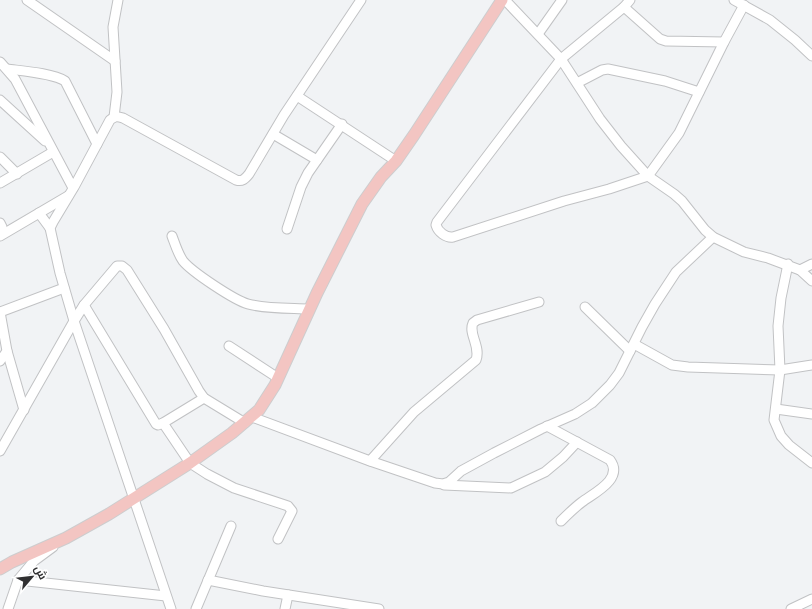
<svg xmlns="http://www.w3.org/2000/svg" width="812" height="609" font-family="Inter,Cairo,sans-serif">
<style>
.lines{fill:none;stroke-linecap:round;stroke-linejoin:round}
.minor-casing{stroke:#c1c2c4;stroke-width:11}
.major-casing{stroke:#cdcdce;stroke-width:13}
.minor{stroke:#fff;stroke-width:9}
.major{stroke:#f3c5c2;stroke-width:11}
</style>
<rect width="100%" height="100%" fill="#f1f3f5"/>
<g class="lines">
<g class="minor-casing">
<g id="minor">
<path d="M 27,0 L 115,61"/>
<path d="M 505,0 L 561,59 L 600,119 L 621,146 L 648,176 L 674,194 L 682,201 L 705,230 L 713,237 L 744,252 L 768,258 L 800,270 L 812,281"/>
<path d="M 630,0 L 624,7 L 561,59 L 437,222 L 436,225 C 438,232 446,238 453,237 L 564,201 L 609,189 L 648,176 L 679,133 L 724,42 L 744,5"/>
<path d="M 734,0 L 770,20 L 795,40 L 812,56"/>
<path d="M 624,7 L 660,39 L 666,41 L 724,42"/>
<path d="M 538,34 L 562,0"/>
<path d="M 0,62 L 15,79 L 73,188"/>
<path d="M 7,69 C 22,71 52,73 65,81 L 97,144"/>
<path d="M 577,83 L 602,70 L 608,69 L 665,81 L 699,92"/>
<path d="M 297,96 L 396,161"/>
<path d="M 0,100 L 45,141"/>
<path d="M 114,117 L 117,92 L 113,27 L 118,0"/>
<path d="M 273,134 L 317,160"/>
<path d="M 0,157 L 17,174"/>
<path d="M 0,183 L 53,152"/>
<path d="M 39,213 L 50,228"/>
<path d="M 0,223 L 2,227"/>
<path d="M 287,229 L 301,187 L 308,173 L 342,124"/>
<path d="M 0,236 L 68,196"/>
<path d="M 172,236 C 175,244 178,254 183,261 C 192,272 234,300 248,304 C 267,309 290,308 310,309"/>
<path d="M 788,264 L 781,298 L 778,326 L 780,370 L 774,420 L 781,436 L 789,445 L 812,463"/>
<path d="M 800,270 L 812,264"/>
<path d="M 84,305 L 156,424 L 158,425 L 163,423 L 190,463 L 207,474 L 234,488 L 288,506 L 292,511 L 278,539"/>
<path d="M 585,307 L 630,351"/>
<path d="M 0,312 L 64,288"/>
<path d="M 634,344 L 672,365 L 688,367 L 780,370 L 812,365"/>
<path d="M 229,346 L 278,378"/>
<path d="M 7,351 L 24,410"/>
<path d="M 0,361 L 7,351 L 0,312"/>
<path d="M 776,409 L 812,414"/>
<path d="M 252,417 L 370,461 L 435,483 L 443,484 L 449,482 L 461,471 L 494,453 L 541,429 L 575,414 L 592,403 L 610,385 L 619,373 L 642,327 L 655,304 L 676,272 L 713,237"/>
<path d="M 163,423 L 204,398"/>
<path d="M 547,426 L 610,460 C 624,479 594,493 582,502 C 574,508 567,515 561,521"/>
<path d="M 0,451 L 74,321 L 84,305 L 117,266 L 122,266 L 127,270 L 164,329 L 199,391 L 204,398 L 245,423"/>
<path d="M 370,461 L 414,412 L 476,360 C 481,346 468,334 473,323 L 477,320 L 539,302"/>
<path d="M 444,485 L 511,488 L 545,472 L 563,457 L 577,442"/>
<path d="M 18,580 L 166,596"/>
<path d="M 208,580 L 263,591 L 379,609"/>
<path d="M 8,609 L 18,580 L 34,561 L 53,547"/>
<path d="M 171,609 L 74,321 L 60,273 L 50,228 L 53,222 L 74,187 L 110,120 C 115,116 117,116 123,118 L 236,180 C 242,182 245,179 249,174 L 284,115 L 361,0"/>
<path d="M 196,609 L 231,526"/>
<path d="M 285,609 L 288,595"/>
<path d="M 791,609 L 812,599"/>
</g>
</g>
<g class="major-casing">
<path id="major" d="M 0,569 L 12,562 L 66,538 L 109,514 L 190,463 L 232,433 L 259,410 L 275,385 L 317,293 L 362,204 L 381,177 L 396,161 L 414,135 L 502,0"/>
</g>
<use href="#minor" class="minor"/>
<use href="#major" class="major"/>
</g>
<g transform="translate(32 577) rotate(62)" stroke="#ffffff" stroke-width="3" paint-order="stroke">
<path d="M0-3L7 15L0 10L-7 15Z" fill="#303031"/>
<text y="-6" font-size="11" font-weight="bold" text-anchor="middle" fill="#303031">ش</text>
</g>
</svg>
